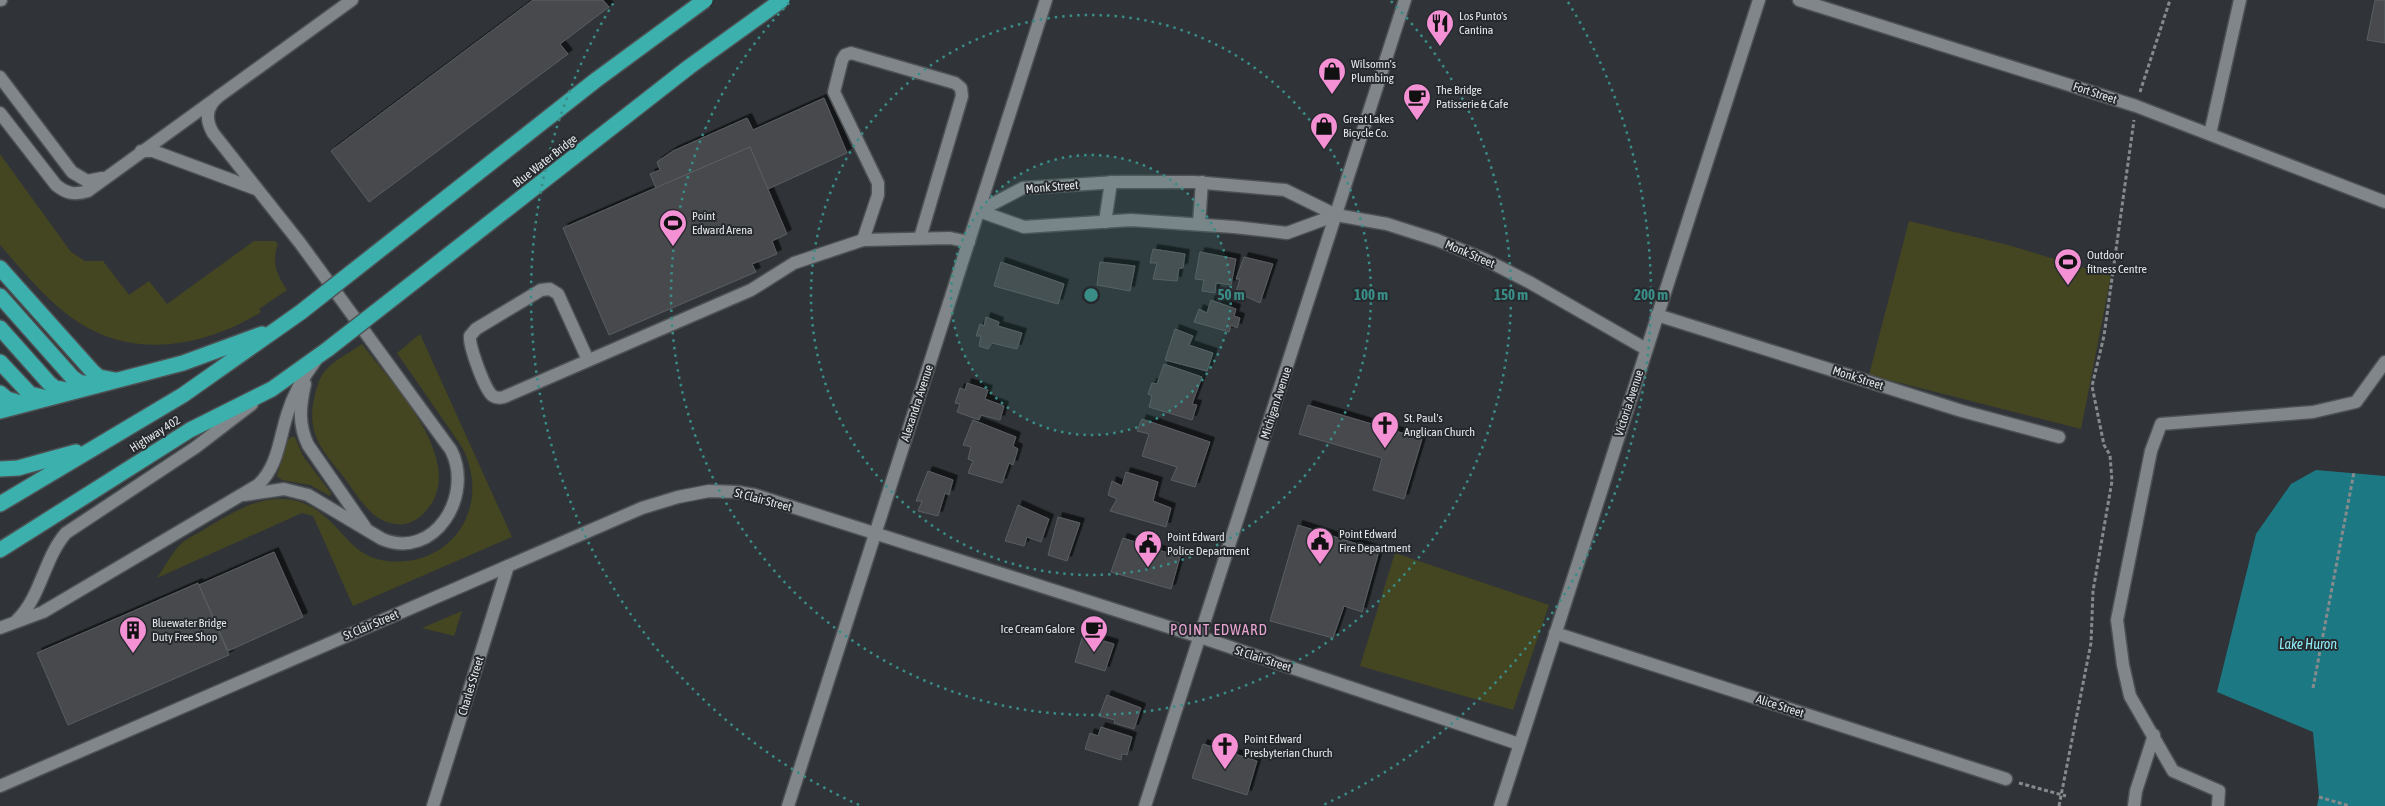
<svg xmlns="http://www.w3.org/2000/svg" width="2385" height="806" font-family="'Asap Condensed',sans-serif">
<style>
.green{fill:#444521}
.water{fill:#1c7984}
.building{fill:#464a4e;stroke:#595e62;filter:url(#shadow)}
.lines{fill:none;stroke-linecap:round;stroke-linejoin:round}
.minor-casing{stroke:#4d5154;stroke-width:15}
.highway-casing{stroke:#4d5154;stroke-width:18}
.path{stroke:#868a8d;stroke-width:3;stroke-dasharray:4 2.5;stroke-linecap:butt}
.minor{stroke:#81868a;stroke-width:12}
.highway{stroke:#3cb0ad;stroke-width:15}
.highway-bridge-casing{stroke:#4d5154;stroke-width:18;stroke-linecap:butt}
.highway-bridge{stroke:#3cb0ad;stroke-width:15}
.ring{fill:none;stroke:#3a8d87;stroke-width:2.5;stroke-dasharray:2.5 5}
.labels{text-anchor:middle;stroke-width:4;stroke-linejoin:round;paint-order:stroke}
.poi-label{font-size:12px;fill:#e4e7e9;stroke:#262a2e;text-anchor:start}
.street-label{font-size:12px;fill:#e4e7e9;stroke:#262a2e}
.water-label{font-size:14px;font-style:italic;fill:#8fecf8;stroke:#262a2e}
.quarter-label{font-size:15px;letter-spacing:1px;fill:#eaa5d2;stroke:#262a2e}
.centre{fill:#3a8d87;stroke:#262a2e;stroke-width:2.5}
.ring-label{font-size:15px;text-anchor:middle;font-weight:bold;fill:#3a8d87;stroke:#262a2e;stroke-width:4;stroke-linejoin:round;paint-order:stroke}
</style>
<defs>
<filter id="shadow"><feDropShadow dx="4.5" dy="-4.5" stdDeviation="0" flood-color="#0009"/></filter>
</defs>
<rect width="100%" height="100%" fill="#303438"/>
<g class="green">
<path d="M 0,154 L 71,252 L 85,261 L 103,261 L 129,295 L 149,281 L 167,304 L 254,241 L 275,241 L 278,244 C 271,262 277,275 287,290 L 259,309 L 261,312 C 207,346 135,360 78,322 C 47,302 24,272 0,245 Z"/>
<path d="M 1909,221 L 2008,245 L 2111,276 L 2081,429 L 1869,375 Z"/>
<path d="M 420,334 L 512,537 L 353,606 L 313,516 L 302,513 L 157,578 C 164,568 170,556 178,547 C 184,539 198,534 206,528 C 241,507 279,484 318,511 C 344,529 352,557 387,561 C 454,568 492,504 462,447 L 397,353 Z"/>
<path d="M 362,344 C 392,384 473,465 423,514 C 412,525 398,527 384,521 C 368,514 356,494 346,480 C 325,453 306,436 314,399 C 316,390 319,378 325,371 C 334,360 351,352 362,344 Z"/>
<path d="M 295,437 L 303,456 L 331,493 L 330,496 L 310,485 L 282,480 L 277,476 L 288,440 L 291,437 Z"/>
<path d="M 1395,553 L 1549,605 L 1513,710 L 1360,666 Z"/>
<path d="M 462,611 L 454,636 L 422,628 Z"/>
</g>
<path class="water" d="M 2316,470 L 2385,476 L 2385,806 L 2317,806 L 2319,797 L 2313,732 L 2217,692 L 2256,534 L 2291,484 Z"/>
<g class="building">
<path d="M 533,0 L 603,0 L 609,7 L 560,44 L 568,54 L 369,202 L 331,151 Z"/>
<path d="M 2375,0 L 2385,0 L 2385,43 L 2367,40 Z"/>
<path d="M 824,98 L 847,153 L 768,189 L 750,147 L 656,188 L 650,174 L 660,170 L 657,162 L 673,151 L 747,118 L 753,130 Z"/>
<path d="M 750,147 L 787,234 L 772,241 L 777,254 L 752,264 L 756,272 L 609,335 L 563,228 Z"/>
<path d="M 1153,249 L 1185,254 L 1183,268 L 1179,268 L 1177,281 L 1153,279 L 1157,263 L 1150,263 Z"/>
<path d="M 1200,252 L 1236,259 L 1231,285 L 1216,283 L 1215,293 L 1202,291 L 1204,280 L 1195,279 Z"/>
<path d="M 1244,257 L 1273,264 L 1260,303 L 1236,292 L 1240,279 L 1236,279 Z"/>
<path d="M 1001,262 L 1064,284 L 1058,304 L 994,286 Z"/>
<path d="M 1100,262 L 1135,266 L 1130,291 L 1097,285 Z"/>
<path d="M 1211,300 L 1236,309 L 1234,316 L 1240,318 L 1237,328 L 1231,325 L 1229,332 L 1194,322 L 1199,309 L 1207,313 Z"/>
<path d="M 986,317 L 999,322 L 998,326 L 1022,333 L 1017,349 L 992,343 L 988,349 L 979,346 L 981,336 L 976,336 L 980,324 L 984,326 Z"/>
<path d="M 1175,329 L 1193,336 L 1189,345 L 1213,353 L 1207,371 L 1165,360 Z"/>
<path d="M 1164,364 L 1202,377 L 1192,404 L 1197,405 L 1192,420 L 1149,407 L 1152,396 L 1148,394 L 1152,383 L 1157,384 Z"/>
<path d="M 967,383 L 988,390 L 985,399 L 1004,406 L 1000,420 L 981,415 L 979,420 L 957,412 L 960,404 L 955,403 L 960,388 L 965,390 Z"/>
<path d="M 1308,405 L 1422,439 L 1404,499 L 1373,490 L 1382,458 L 1299,434 Z"/>
<path d="M 1142,419 L 1210,442 L 1195,487 L 1171,480 L 1177,467 L 1142,456 L 1149,434 L 1137,431 Z"/>
<path d="M 973,420 L 1016,437 L 1013,446 L 1018,449 L 1013,465 L 1009,463 L 1002,483 L 968,473 L 973,461 L 968,459 L 971,447 L 963,445 Z"/>
<path d="M 928,471 L 953,480 L 949,495 L 945,493 L 938,516 L 918,511 L 922,501 L 916,501 Z"/>
<path d="M 1126,472 L 1158,482 L 1153,501 L 1171,508 L 1166,527 L 1110,511 L 1117,499 L 1108,495 L 1112,481 L 1122,486 Z"/>
<path d="M 1018,505 L 1049,519 L 1041,542 L 1027,537 L 1024,546 L 1005,541 Z"/>
<path d="M 1058,517 L 1080,523 L 1067,561 L 1048,555 Z"/>
<path d="M 1298,525 L 1379,551 L 1362,612 L 1344,606 L 1333,638 L 1270,621 Z"/>
<path d="M 1123,538 L 1180,557 L 1171,589 L 1111,572 Z"/>
<path d="M 274,552 L 303,617 L 228,651 L 199,585 Z"/>
<path d="M 198,583 L 229,655 L 68,725 L 37,653 Z"/>
<path d="M 1083,635 L 1114,644 L 1105,671 L 1075,662 Z"/>
<path d="M 1107,695 L 1141,708 L 1134,729 L 1114,723 L 1115,720 L 1099,716 Z"/>
<path d="M 1101,727 L 1132,737 L 1127,755 L 1122,754 L 1121,760 L 1085,749 L 1090,733 L 1098,736 Z"/>
<path d="M 1203,744 L 1257,761 L 1247,795 L 1192,778 Z"/>
</g>
<g class="lines">
<g class="minor-casing">
<g id="minor">
<path d="M 0,0 L 1,0"/>
<path d="M 1799,0 L 2136,106 L 2385,202"/>
<path d="M 0,77 L 72,172 L 87,181 L 102,178"/>
<path d="M 219,96 C 206,107 205,119 213,133 L 300,243 L 451,450 C 474,495 435,561 382,539 L 308,495 L 284,489 L 244,495"/>
<path d="M 0,113 L 56,185 C 67,194 75,195 88,191 L 352,0"/>
<path d="M 2210,134 L 2240,0"/>
<path d="M 141,151 L 153,151 L 256,189"/>
<path d="M 979,211 L 1023,188 L 1117,182 L 1194,182 L 1285,190 L 1336,215 L 1387,224 L 1437,240 L 1484,259 L 1529,282 L 1646,349"/>
<path d="M 979,211 L 1024,227 L 1131,220 L 1234,227 L 1287,233 L 1336,215"/>
<path d="M 1105,222 L 1111,182"/>
<path d="M 1199,224 L 1202,182"/>
<path d="M 863,240 L 878,195 L 878,183 L 834,92 L 842,60 L 845,55 L 851,53 L 955,83 L 961,88 L 962,96 L 920,238"/>
<path d="M 1657,315 L 1962,411 L 2059,437"/>
<path d="M 588,360 L 558,294 L 550,289 L 541,290 L 476,329 L 470,336 C 469,346 485,391 493,396 C 496,398 500,398 504,397 L 751,290 L 794,263 L 863,240 L 950,238 L 969,242"/>
<path d="M 305,384 C 300,406 298,424 308,445 L 365,527"/>
<path d="M 17,620 C 41,597 44,558 66,533 L 196,447 L 252,404"/>
<path d="M 0,628 L 43,612 L 258,485 C 278,466 279,440 287,415 C 293,395 303,377 316,360"/>
<path d="M 1555,633 L 2006,779"/>
<path d="M 0,786 L 642,508 L 678,497 L 709,491 L 738,492 L 755,495 L 1200,637 L 1519,744"/>
<path d="M 433,806 L 508,566"/>
<path d="M 788,806 L 1046,0"/>
<path d="M 1145,806 L 1405,0"/>
<path d="M 1500,806 L 1759,0"/>
<path d="M 2134,806 L 2136,791 L 2154,735"/>
<path d="M 2218,806 L 2219,791 L 2173,771 L 2130,696 L 2123,665 L 2117,620 L 2151,451 L 2161,424 L 2313,412 L 2356,402 L 2385,362"/>
</g>
</g>
<g class="highway-casing">
<g id="highway">
<path d="M 0,268 L 93,372 L 99,377 L 115,380"/>
<path d="M 0,296 L 72,377 L 79,382 L 95,385"/>
<path d="M 0,328 L 49,383 L 55,388 L 73,391"/>
<path d="M 0,362 L 30,394 L 47,398"/>
<path d="M 0,393 L 7,399 L 24,404"/>
<path d="M 0,411 L 183,363 L 262,334"/>
<path d="M 0,469 L 18,468 L 76,452"/>
<path d="M 0,504 L 183,395 L 301,312"/>
<path d="M 0,550 L 190,430 L 272,389 L 328,349"/>
</g>
</g>
<g class="path">
<path d="M 2140,92 L 2170,0"/>
<path d="M 2313,688 L 2354,472"/>
<path d="M 2019,783 L 2066,796"/>
<path d="M 2319,797 L 2350,806"/>
<path d="M 2059,806 L 2091,643 L 2093,591 L 2112,481 L 2110,455 L 2104,445 L 2092,386 L 2104,336 L 2134,120"/>
</g>
<use href="#minor" class="minor"/>
<use href="#highway" class="highway"/>
<g class="highway-bridge-casing">
<g id="highway-bridge">
<path d="M 301,312 L 596,80 L 705,0"/>
<path d="M 328,349 L 689,67 L 782,0"/>
</g>
</g>
<use href="#highway-bridge" class="highway-bridge"/>
</g>
<circle cx="1091" cy="295" r="140" fill="#3a8d87" fill-opacity=".12"/>
<g class="ring">
<circle cx="1091" cy="295" r="140"/>
<circle cx="1091" cy="295" r="280"/>
<path d="M1391 1A420 420 0 1 1 791 1"/>
<path d="M859 805A560 560 0 0 1 614 2M1568 2A560 560 0 0 1 1323 805"/>
</g>
<defs>
<g id="restaurant-pin" transform="scale(1.4375)"><path d="M0 17L-7.5 6A9.5 9.5 0 1 1 7.5 6Z" fill="#f491d4" stroke="#262a2e"/><path d="M-5-6h1v4h1v-4h1v4h1v-4h1v5L-1.5 .5V6h-2V.5L-5-1ZM5-6V6H3V1.5H1.5Q1.5-4 5-6Z" fill="#111"/></g>
<g id="shop-pin" transform="scale(1.4375)"><path d="M0 17L-7.5 6A9.5 9.5 0 1 1 7.5 6Z" fill="#f491d4" stroke="#262a2e"/><path d="M-5-2.5h2.3a2.7 3.5 0 0 1 5.4 0H5L5.5 6h-11ZM-1.5-2.5h3a1.5 2.3 0 0 0-3 0Z" fill="#111"/></g>
<g id="cafe-pin" transform="scale(1.4375)"><path d="M0 17L-7.5 6A9.5 9.5 0 1 1 7.5 6Z" fill="#f491d4" stroke="#262a2e"/><path d="M-5.5-4.5H6V0H3Q3 3.5 0 3.5H-2.5Q-5.5 3.5-5.5 0ZM3-3.2v2h1.7v-2ZM-6 4.5H4V6H-6Z" fill="#111"/></g>
<g id="stadium-pin" transform="scale(1.4375)"><path d="M0 17L-7.5 6A9.5 9.5 0 1 1 7.5 6Z" fill="#f491d4" stroke="#262a2e"/><path d="M0-5a6.5 5 0 1 0 0 10a6.5 5 0 1 0 0-10ZM-3.5-1.8h7v3.6h-7Z" fill="#111"/></g>
<g id="church-pin" transform="scale(1.4375)"><path d="M0 17L-7.5 6A9.5 9.5 0 1 1 7.5 6Z" fill="#f491d4" stroke="#262a2e"/><path d="M-1.2-6h2.4v3.5h3.3v2.4h-3.3V6h-2.4V-.1h-3.3v-2.4h3.3Z" fill="#111"/></g>
<g id="civic-pin" transform="scale(1.4375)"><path d="M0 17L-7.5 6A9.5 9.5 0 1 1 7.5 6Z" fill="#f491d4" stroke="#262a2e"/><path d="M-.6-6.5H3V-4.5H.6V-3L4-1V1h2V6H-6V1h2V-1L-.6-3ZM-1.2 2.5V6h2.4V2.5Z" fill="#111"/></g>
<g id="building-pin" transform="scale(1.4375)"><path d="M0 17L-7.5 6A9.5 9.5 0 1 1 7.5 6Z" fill="#f491d4" stroke="#262a2e"/><path d="M-4-6H4V6H1V3H-1V6H-4ZM-2.5-4.3h1.7v1.8h-1.7ZM.8-4.3h1.7v1.8H.8ZM-2.5-1h1.7V.8h-1.7ZM.8-1h1.7V.8H.8Z" fill="#111"/></g>
</defs>
<g fill-rule="evenodd">
<use href="#restaurant-pin" x="1440" y="23"/>
<use href="#shop-pin" x="1332" y="71"/>
<use href="#cafe-pin" x="1417" y="97"/>
<use href="#shop-pin" x="1324" y="126"/>
<use href="#stadium-pin" x="673" y="223"/>
<use href="#stadium-pin" x="2068" y="262"/>
<use href="#church-pin" x="1385" y="425"/>
<use href="#civic-pin" x="1320" y="541"/>
<use href="#civic-pin" x="1148" y="544"/>
<use href="#cafe-pin" x="1094" y="629"/>
<use href="#building-pin" x="133" y="630"/>
<use href="#church-pin" x="1225" y="746"/>
</g>
<g class="labels">
<g class="poi-label">
<text x="1459" y="20">Los Punto's<tspan x="1459" dy="14">Cantina</tspan></text>
<text x="1351" y="68">Wilsomn's<tspan x="1351" dy="14">Plumbing</tspan></text>
<text x="1436" y="94">The Bridge<tspan x="1436" dy="14">Patisserie &amp; Cafe</tspan></text>
<text x="1343" y="123">Great Lakes<tspan x="1343" dy="14">Bicycle Co.</tspan></text>
<text x="692" y="220">Point<tspan x="692" dy="14">Edward Arena</tspan></text>
<text x="2087" y="259">Outdoor<tspan x="2087" dy="14">fitness Centre</tspan></text>
<text x="1404" y="422">St. Paul's<tspan x="1404" dy="14">Anglican Church</tspan></text>
<text x="1339" y="538">Point Edward<tspan x="1339" dy="14">Fire Department</tspan></text>
<text x="1167" y="541">Point Edward<tspan x="1167" dy="14">Police Department</tspan></text>
<text x="152" y="627">Bluewater Bridge<tspan x="152" dy="14">Duty Free Shop</tspan></text>
<text x="1075" y="633" text-anchor="end">Ice Cream Galore</text>
<text x="1244" y="743">Point Edward<tspan x="1244" dy="14">Presbyterian Church</tspan></text>
</g>
<g class="street-label">
<text transform="translate(2095 93) rotate(18)" y="4">Fort Street</text>
<text transform="translate(545 161) rotate(-38)" y="4">Blue Water Bridge</text>
<text transform="translate(1052 187) rotate(-5)" y="4">Monk Street</text>
<text transform="translate(1470 254) rotate(23)" y="4">Monk Street</text>
<text transform="translate(1858 378) rotate(18)" y="4">Monk Street</text>
<text transform="translate(917 403) rotate(-72)" y="4">Alexandra Avenue</text>
<text transform="translate(1276 403) rotate(-72)" y="4">Michigan Avenue</text>
<text transform="translate(1629 403) rotate(-72)" y="4">Victoria Avenue</text>
<text transform="translate(155 434) rotate(-32)" y="4">Highway 402</text>
<text transform="translate(763 500) rotate(15)" y="4">St Clair Street</text>
<text transform="translate(371 625) rotate(-23)" y="4">St Clair Street</text>
<text transform="translate(1263 659) rotate(18)" y="4">St Clair Street</text>
<text transform="translate(471 686) rotate(-73)" y="4">Charles Street</text>
<text transform="translate(1780 706) rotate(18)" y="4">Alice Street</text>
</g>
<g class="water-label">
<text x="2308" y="649">Lake Huron</text>
</g>
<g class="quarter-label">
<text x="1219" y="635">POINT EDWARD</text>
</g>
</g>
<circle cx="1091" cy="295" r="8" class="centre"/>
<g class="ring-label">
<text x="1231" y="300">50 m</text>
<text x="1371" y="300">100 m</text>
<text x="1511" y="300">150 m</text>
<text x="1651" y="300">200 m</text>
</g>
</svg>
